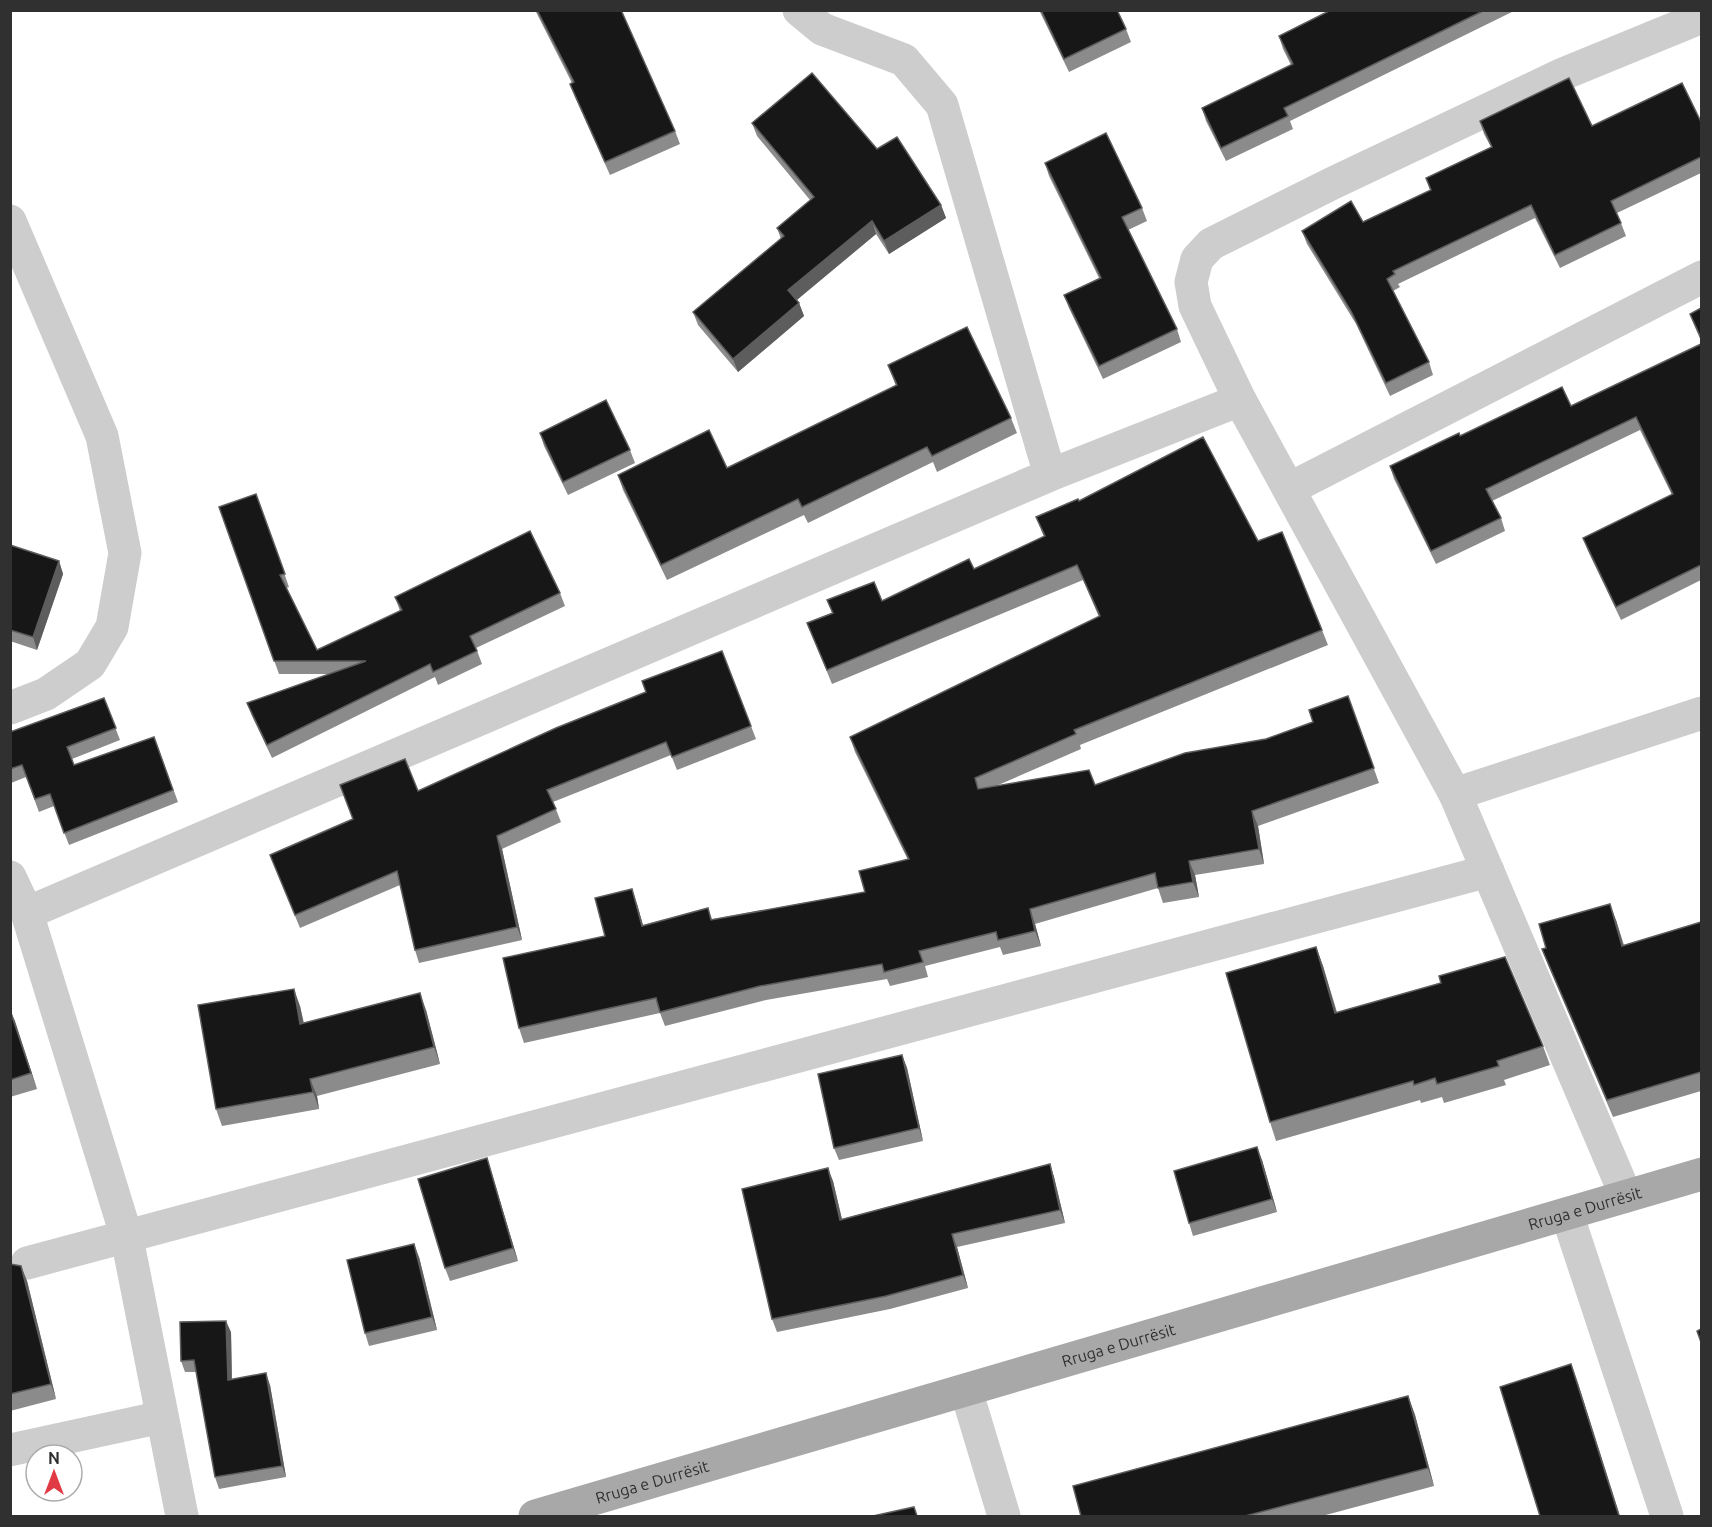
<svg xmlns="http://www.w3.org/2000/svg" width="1712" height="1527" font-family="Ubuntu,sans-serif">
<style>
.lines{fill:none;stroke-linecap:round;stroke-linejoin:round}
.minor{stroke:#cdcdcd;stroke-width:33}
.major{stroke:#a8a8a8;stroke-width:33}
.wall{fill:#8b8b8b}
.shaded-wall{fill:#5d5d5d}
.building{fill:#171717;stroke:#5d5d5d;stroke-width:1.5}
.labels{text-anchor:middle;stroke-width:6;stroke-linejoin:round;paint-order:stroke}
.street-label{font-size:16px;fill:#303030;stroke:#fff}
</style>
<rect width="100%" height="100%" fill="#fff"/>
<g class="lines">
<g class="minor">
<path d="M 799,10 L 822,29 L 904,60 L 942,105 L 1050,475"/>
<path d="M 10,221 L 102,436 L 125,553 L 112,627 L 90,664 L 46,694 L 10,708"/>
<path d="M 1289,489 L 1702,277"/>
<path d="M 1455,794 L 1702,713"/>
<path d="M 10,877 L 27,913 L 127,1238 L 182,1516"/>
<path d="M 27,913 L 1050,475 L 1240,400"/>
<path d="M 1626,1196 L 1455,794 L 1240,400 L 1195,306 L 1191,282 L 1197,259 L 1211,244 L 1333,183 L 1563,74 L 1702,17"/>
<path d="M 1567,1214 L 1667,1516"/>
<path d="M 27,1263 L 1488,871"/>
<path d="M 966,1390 L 1004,1516"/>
<path d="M 10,1450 L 162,1417"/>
</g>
<path class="major" id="s1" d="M 535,1516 L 1702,1174"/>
</g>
<g class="wall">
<path d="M 535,10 L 621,10 L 675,131 L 680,144 L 610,175 L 575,97 L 570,84 L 572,83 Z"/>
<path d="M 1039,10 L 1117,10 L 1126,29 L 1131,42 L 1069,72 Z"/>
<path d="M 1331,10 L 1516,10 L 1290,121 L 1293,129 L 1226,161 L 1206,121 L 1202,108 L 1291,65 L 1283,49 L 1279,36 Z"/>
<path d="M 1480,121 L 1592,126 L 1701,122 L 1701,173 L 1617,213 L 1626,236 L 1560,268 L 1535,218 L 1398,284 L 1400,287 L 1393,291 L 1429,362 L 1433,375 L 1390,396 L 1356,324 L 1307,244 L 1302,231 L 1363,222 L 1430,190 L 1426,178 L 1491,147 L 1484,134 Z"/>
<path d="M 752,123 L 877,149 L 941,205 L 946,218 L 889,254 L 876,234 L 797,300 L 799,303 L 804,316 L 738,372 L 698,325 L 693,312 L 781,239 L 777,228 L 810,200 L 757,136 Z"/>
<path d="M 1045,163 L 1142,208 L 1147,221 L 1128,230 L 1177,329 L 1181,342 L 1103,379 L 1069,308 L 1064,295 L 1099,278 L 1049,176 Z"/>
<path d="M 1701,308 L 1701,341 L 1695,327 L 1690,314 Z"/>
<path d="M 1701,344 L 1701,580 L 1621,620 L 1588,551 L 1583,538 L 1672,495 L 1640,430 L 1492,501 L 1501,518 L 1505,531 L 1436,564 L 1394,479 L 1390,466 L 1460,436 L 1571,406 Z"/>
<path d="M 888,365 L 1011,418 L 1017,433 L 937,472 L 933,462 L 808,523 L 804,515 L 667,580 L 623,490 L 618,475 L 727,468 L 896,386 Z"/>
<path d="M 540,433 L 630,450 L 635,463 L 568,495 L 544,446 Z"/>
<path d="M 256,494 L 289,587 L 286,588 L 317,650 L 400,611 L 395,597 L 560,593 L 565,606 L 476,648 L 482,664 L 438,685 L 435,677 L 272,758 L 252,716 L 247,703 L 329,674 L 279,674 L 219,507 Z"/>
<path d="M 1079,501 L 1258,541 L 1322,630 L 1328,645 L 1080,745 L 1081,749 L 996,786 L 1095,785 L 1266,739 L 1313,722 L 1348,696 L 1379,783 L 1258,826 L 1264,864 L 1195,875 L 1199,897 L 1163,903 L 1158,888 L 1035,924 L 1041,946 L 1003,955 L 1000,947 L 925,966 L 928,977 L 890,986 L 887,979 L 766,1000 L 665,1026 L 660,1013 L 524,1043 L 519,1028 L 605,936 L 637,904 L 643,925 L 708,908 L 712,919 L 865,892 L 908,860 L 855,752 L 850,737 L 1099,617 L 1083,580 L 832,684 L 807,623 L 832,613 L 827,600 L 882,601 L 974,569 L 1044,537 L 1036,517 Z"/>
<path d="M 10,545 L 59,561 L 63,574 L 37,650 L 10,641 Z"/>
<path d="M 722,651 L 756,739 L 677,770 L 671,755 L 553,802 L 561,822 L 502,849 L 522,940 L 419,963 L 415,950 L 400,885 L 300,928 L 270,855 L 353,819 L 340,785 L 418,791 L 646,692 Z"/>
<path d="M 104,698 L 120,740 L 72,759 L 74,765 L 154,737 L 178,802 L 69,845 L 54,806 L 39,812 L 26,777 L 11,783 L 10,732 Z"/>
<path d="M 1616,920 L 1624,945 L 1701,922 L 1701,1091 L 1613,1117 L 1548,965 L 1542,949 Z"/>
<path d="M 1316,947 L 1323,966 L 1337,1012 L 1543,1046 L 1550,1065 L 1504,1080 L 1506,1085 L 1444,1103 L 1442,1097 L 1421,1103 L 1420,1100 L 1276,1141 L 1270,1122 Z"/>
<path d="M 300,1006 L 304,1023 L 426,1010 L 440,1064 L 317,1096 L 319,1109 L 222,1126 L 216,1109 Z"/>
<path d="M 10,1010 L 37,1089 L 10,1097 Z"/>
<path d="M 902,1055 L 907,1068 L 923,1141 L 839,1160 L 834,1148 Z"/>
<path d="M 487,1158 L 518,1261 L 450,1281 L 445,1268 Z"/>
<path d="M 1262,1160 L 1277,1212 L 1193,1236 L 1189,1223 Z"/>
<path d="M 1050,1164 L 1054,1177 L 1065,1223 L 957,1247 L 968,1288 L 890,1309 L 777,1332 L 772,1319 L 833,1181 L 842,1219 Z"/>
<path d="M 419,1257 L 437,1330 L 369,1346 L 365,1333 Z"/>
<path d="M 10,1264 L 21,1266 L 27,1281 L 56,1399 L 10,1411 Z"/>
<path d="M 231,1332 L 232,1379 L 270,1385 L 286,1477 L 219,1489 L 215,1477 L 196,1372 L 185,1372 L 181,1361 Z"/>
<path d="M 1408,1396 L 1415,1415 L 1434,1486 L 1322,1516 L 1081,1516 Z"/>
</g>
<g class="shaded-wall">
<path d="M 941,205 L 946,218 L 889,254 L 884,241 Z"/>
<path d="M 872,221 L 876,234 L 793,303 L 788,290 Z"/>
<path d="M 799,303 L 804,316 L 738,372 L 733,359 Z"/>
<path d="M 59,561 L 63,574 L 37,650 L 33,637 Z"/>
<path d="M 1252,811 L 1258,826 L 1264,864 L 1259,849 Z"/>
<path d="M 497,836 L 502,849 L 522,940 L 517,927 Z"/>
<path d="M 1189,861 L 1195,875 L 1199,897 L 1193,882 Z"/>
<path d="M 632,889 L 637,904 L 647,940 L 642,926 Z"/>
<path d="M 1610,904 L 1616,920 L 1628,962 L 1622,946 Z"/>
<path d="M 1030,909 L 1035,924 L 1041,946 L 1035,931 Z"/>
<path d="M 1316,947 L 1323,966 L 1342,1032 L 1335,1013 Z"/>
<path d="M 294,989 L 300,1006 L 307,1041 L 300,1024 Z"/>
<path d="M 420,993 L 426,1010 L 440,1064 L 434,1047 Z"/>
<path d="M 10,1010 L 15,1021 L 37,1089 L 31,1073 Z"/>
<path d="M 902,1055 L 907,1068 L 923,1141 L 919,1128 Z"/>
<path d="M 310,1079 L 317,1096 L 319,1109 L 313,1092 Z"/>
<path d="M 1257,1147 L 1262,1160 L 1277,1212 L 1272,1199 Z"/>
<path d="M 487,1158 L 491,1171 L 518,1261 L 513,1248 Z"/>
<path d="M 1050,1164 L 1054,1177 L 1065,1223 L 1060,1210 Z"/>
<path d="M 828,1168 L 833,1181 L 845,1233 L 840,1220 Z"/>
<path d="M 952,1234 L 957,1247 L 968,1288 L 963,1275 Z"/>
<path d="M 414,1244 L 419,1257 L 437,1330 L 432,1317 Z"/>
<path d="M 21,1266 L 27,1281 L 56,1399 L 51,1384 Z"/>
<path d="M 226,1321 L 231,1332 L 232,1391 L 228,1380 Z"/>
<path d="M 1571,1364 L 1578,1383 L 1620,1516 L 1619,1516 Z"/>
<path d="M 266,1373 L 270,1385 L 286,1477 L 282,1466 Z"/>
<path d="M 1408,1396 L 1415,1415 L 1434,1486 L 1428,1468 Z"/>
</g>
<g class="building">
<path d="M 537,10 L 621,10 L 675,131 L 605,162 L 570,84 L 574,82 Z"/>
<path d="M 1041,10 L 1117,10 L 1126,29 L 1064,59 Z"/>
<path d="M 1331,10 L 1485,10 L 1284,108 L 1288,116 L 1221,148 L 1202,108 L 1293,64 L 1279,36 Z"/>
<path d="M 812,73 L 877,149 L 897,137 L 941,205 L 884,241 L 872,221 L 788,290 L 799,303 L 733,359 L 693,312 L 784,236 L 777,228 L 814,197 L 752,123 Z"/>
<path d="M 1569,78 L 1592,126 L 1682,83 L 1701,122 L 1701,157 L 1611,201 L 1621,223 L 1555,255 L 1531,205 L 1393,271 L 1395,274 L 1387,279 L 1429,362 L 1386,383 L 1351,311 L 1302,231 L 1351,201 L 1363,222 L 1431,190 L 1426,178 L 1492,147 L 1480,121 Z"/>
<path d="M 1106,133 L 1142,208 L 1122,217 L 1177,329 L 1099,366 L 1064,295 L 1101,278 L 1045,163 Z"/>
<path d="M 1701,308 L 1701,338 L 1690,314 Z"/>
<path d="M 967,327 L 1011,418 L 932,456 L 927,447 L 802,507 L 798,499 L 661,565 L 618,475 L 709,430 L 727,468 L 897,385 L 888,365 Z"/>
<path d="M 1701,344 L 1701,565 L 1616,607 L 1583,538 L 1673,494 L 1636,417 L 1486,489 L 1501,518 L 1431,551 L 1390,466 L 1459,433 L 1460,436 L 1562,387 L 1571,406 Z"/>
<path d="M 606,400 L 630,450 L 563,482 L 540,433 Z"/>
<path d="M 1203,437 L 1258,541 L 1282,532 L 1322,630 L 1074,730 L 1076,734 L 975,778 L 978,789 L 1089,770 L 1095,785 L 1185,753 L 1266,739 L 1313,722 L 1309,710 L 1348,696 L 1374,768 L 1252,811 L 1259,849 L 1189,861 L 1193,882 L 1158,888 L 1155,873 L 1030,909 L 1035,931 L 998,940 L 996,932 L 919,951 L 923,962 L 884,972 L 882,964 L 760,986 L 660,1012 L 656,998 L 519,1028 L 503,958 L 605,936 L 595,898 L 632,889 L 642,926 L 708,908 L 711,920 L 865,892 L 859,871 L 909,859 L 850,737 L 1100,616 L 1077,565 L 827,670 L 807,623 L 833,613 L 827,600 L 874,582 L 882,601 L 969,559 L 974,569 L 1045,536 L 1036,517 L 1078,499 L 1079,501 Z"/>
<path d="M 256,494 L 285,574 L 280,575 L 317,650 L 402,610 L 395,597 L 530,531 L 560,593 L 470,636 L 477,651 L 433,672 L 430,664 L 267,745 L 247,703 L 366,661 L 274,661 L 219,507 Z"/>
<path d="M 10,545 L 59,561 L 33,637 L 10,630 Z"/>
<path d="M 722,651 L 751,726 L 672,757 L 666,742 L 547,790 L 556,809 L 497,836 L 517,927 L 415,950 L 397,871 L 295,915 L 270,855 L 353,819 L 340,785 L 405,759 L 418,791 L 556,728 L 646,692 L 642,681 Z"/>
<path d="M 104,698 L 116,728 L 67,747 L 74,765 L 154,737 L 173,790 L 64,833 L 50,794 L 35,799 L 22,765 L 10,769 L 10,732 Z"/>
<path d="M 1610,904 L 1622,946 L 1701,922 L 1701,1072 L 1607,1100 L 1542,949 L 1546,948 L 1539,924 Z"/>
<path d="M 1316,947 L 1335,1013 L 1441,983 L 1439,976 L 1505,957 L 1543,1046 L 1497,1061 L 1499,1066 L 1437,1084 L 1435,1078 L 1414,1085 L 1413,1081 L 1270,1122 L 1226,973 Z"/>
<path d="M 294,989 L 300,1024 L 420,993 L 434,1047 L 310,1079 L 313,1092 L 216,1109 L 198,1005 Z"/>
<path d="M 10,1010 L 31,1073 L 10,1080 Z"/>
<path d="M 902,1055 L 919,1128 L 834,1148 L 818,1074 Z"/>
<path d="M 1257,1147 L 1272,1199 L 1189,1223 L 1174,1171 Z"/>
<path d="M 487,1158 L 513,1248 L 445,1268 L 418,1179 Z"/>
<path d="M 1050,1164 L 1060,1210 L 952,1234 L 963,1275 L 886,1296 L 772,1319 L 742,1189 L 828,1168 L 840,1220 Z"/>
<path d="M 414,1244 L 432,1317 L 365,1333 L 347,1260 Z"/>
<path d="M 10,1264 L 21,1266 L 51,1384 L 10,1394 Z"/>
<path d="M 226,1321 L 228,1380 L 266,1373 L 282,1466 L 215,1477 L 194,1360 L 181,1361 L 180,1322 Z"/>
<path d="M 1701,1329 L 1701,1342 L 1697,1331 Z"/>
<path d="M 1571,1364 L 1619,1516 L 1540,1516 L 1500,1387 Z"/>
<path d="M 1408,1396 L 1428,1468 L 1245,1516 L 1081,1516 L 1073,1486 Z"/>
<path d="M 914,1507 L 917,1516 L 873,1516 Z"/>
</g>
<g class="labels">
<g class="street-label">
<text dy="6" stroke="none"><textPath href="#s1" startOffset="1094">Rruga e Durrësit</textPath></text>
<text dy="6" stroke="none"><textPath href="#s1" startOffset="608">Rruga e Durrësit</textPath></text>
<text dy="6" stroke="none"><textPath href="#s1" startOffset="122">Rruga e Durrësit</textPath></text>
</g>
</g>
<rect width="1712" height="1527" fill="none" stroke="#303030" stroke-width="24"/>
<g transform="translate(54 1473)"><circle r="28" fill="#ffffff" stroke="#acacac" stroke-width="1.5"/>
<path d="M0-4.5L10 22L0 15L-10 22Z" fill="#e03a44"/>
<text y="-9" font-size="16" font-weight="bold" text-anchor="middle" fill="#303030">N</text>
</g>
</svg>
